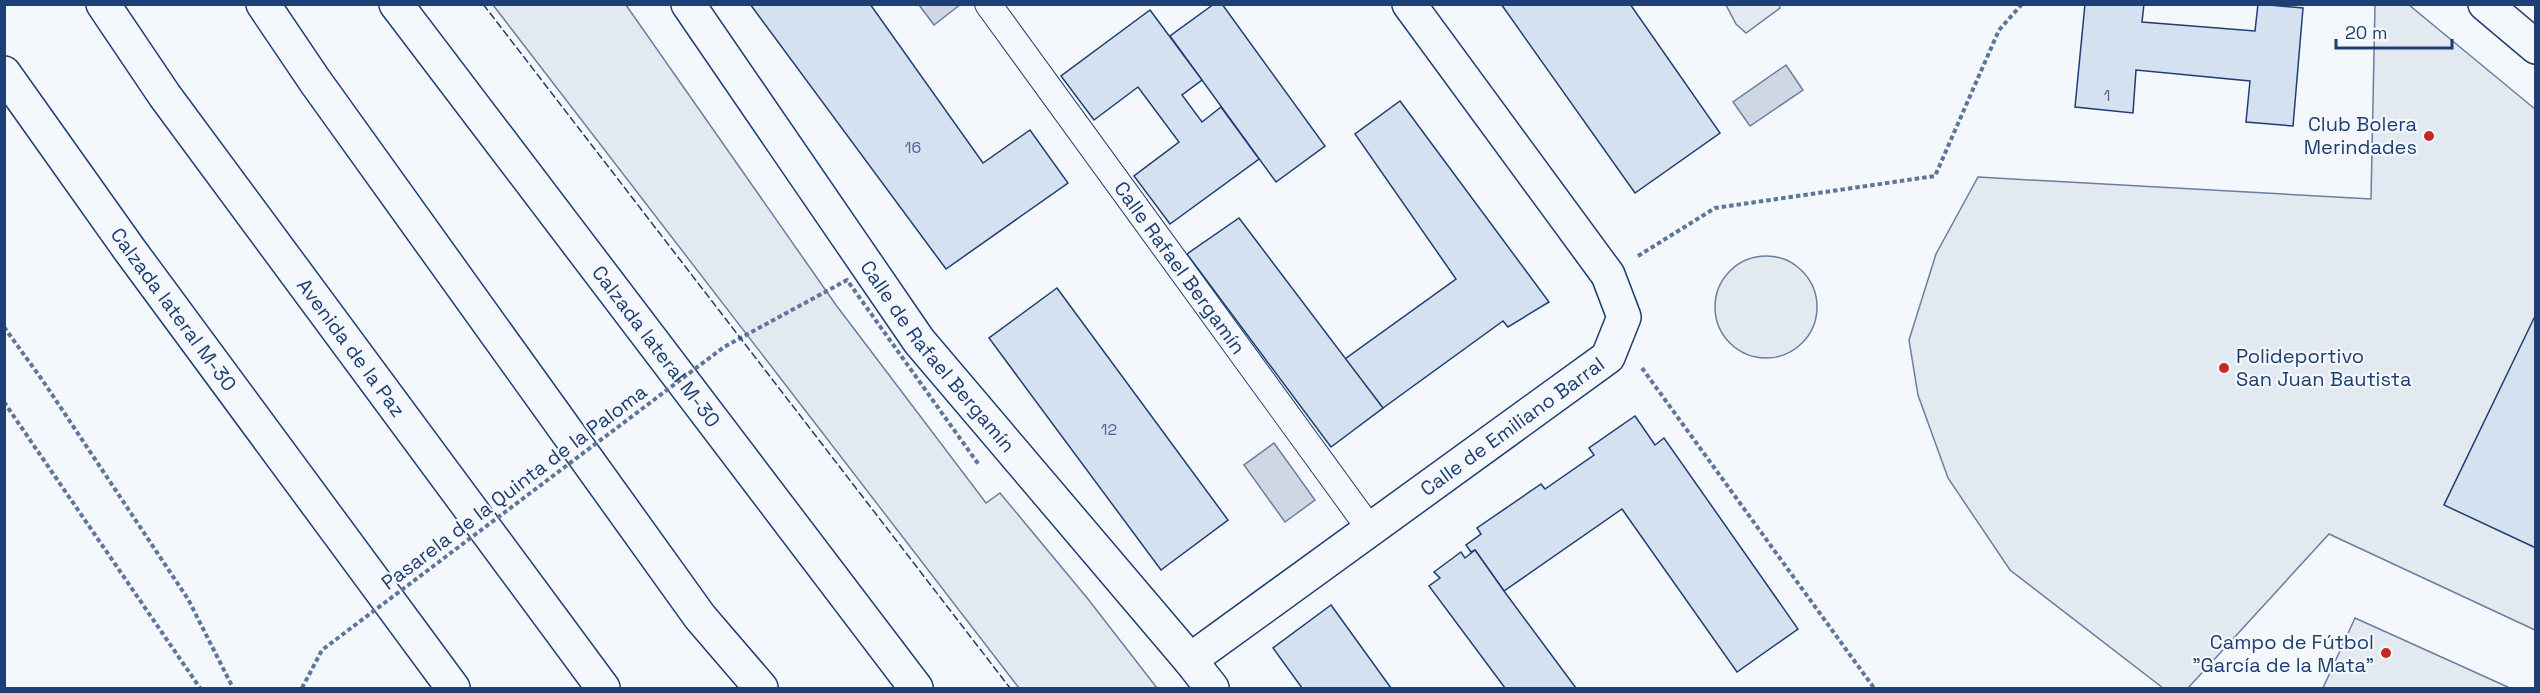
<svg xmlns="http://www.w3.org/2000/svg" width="2540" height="693" font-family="'Space Grotesk',sans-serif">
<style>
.green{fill:#e3e9f0;stroke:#687fa3;stroke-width:1.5}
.water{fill:#cfd7e4;stroke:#687fa3;stroke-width:1.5}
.building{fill:#d5e0f0;stroke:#1d3f73;stroke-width:1.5}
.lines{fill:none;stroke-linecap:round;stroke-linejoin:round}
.pedestrian-casing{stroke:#1d3f73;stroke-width:28}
.minor-casing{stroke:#1d3f73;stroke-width:36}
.motorway-casing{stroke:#1d3f73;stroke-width:36}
.path{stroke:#5e769c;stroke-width:4;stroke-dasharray:4.5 3;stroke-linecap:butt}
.pedestrian{stroke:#f4f7fb;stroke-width:26}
.minor{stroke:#f4f7fb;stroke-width:33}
.motorway{stroke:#f4f7fb;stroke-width:33}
.path-bridge{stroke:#5e769c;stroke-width:4;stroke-dasharray:4.5 3;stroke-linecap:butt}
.fence{stroke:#1d3f73;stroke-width:1.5;stroke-dasharray:8 3;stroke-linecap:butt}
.poi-dot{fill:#c62828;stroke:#f4f7fb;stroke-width:2}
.labels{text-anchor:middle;stroke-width:4.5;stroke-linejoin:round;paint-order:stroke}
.number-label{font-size:16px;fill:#4b6792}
.poi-label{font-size:20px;fill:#1d3f73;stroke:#f4f7fb;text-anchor:end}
.street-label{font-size:20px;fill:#1d3f73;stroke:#f4f7fb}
</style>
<rect width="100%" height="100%" fill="#f4f7fb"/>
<g class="green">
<path d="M 493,5 L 626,5 L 836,305 L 986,503 L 1000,493 L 1088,599 L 1157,688 L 1019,688 Z"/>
<path d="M 1726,5 L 1779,5 L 1780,8 L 1746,33 L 1736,24 Z"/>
<path d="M 2375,5 L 2409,5 L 2535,109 L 2535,630 L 2329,534 L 2188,688 L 2163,688 L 2010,570 L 1948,478 L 1918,395 L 1909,340 L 1936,254 L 1978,177 L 2371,199 Z"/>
<circle cx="1766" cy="307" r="51"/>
<path d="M 2355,618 L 2510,688 L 2323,688 Z"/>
</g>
<g class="water">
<path d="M 961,4 L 934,25 L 919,5 L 919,4 Z"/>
<path d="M 1786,65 L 1803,90 L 1750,126 L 1733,102 Z"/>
<path d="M 1274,443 L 1315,500 L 1285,522 L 1244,465 Z"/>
</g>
<g class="building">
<path d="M 750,4 L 870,4 L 983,163 L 1030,130 L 1068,183 L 946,269 Z"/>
<path d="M 1214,4 L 1222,4 L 1325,146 L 1276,182 L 1170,36 Z"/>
<path d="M 1501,4 L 1630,4 L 1720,133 L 1635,193 Z"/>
<path d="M 2085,4 L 2144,4 L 2142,22 L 2255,31 L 2258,4 L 2303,8 L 2293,126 L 2246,122 L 2250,81 L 2136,70 L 2133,113 L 2075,107 Z"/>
<path d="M 1150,10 L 1202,80 L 1182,95 L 1202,122 L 1221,107 L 1259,159 L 1170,224 L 1134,176 L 1179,142 L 1138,87 L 1094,120 L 1061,76 Z"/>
<path d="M 1400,101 L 1549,302 L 1508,327 L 1503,321 L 1383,408 L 1345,359 L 1456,279 L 1355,134 Z"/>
<path d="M 1239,218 L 1383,408 L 1331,447 L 1187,254 Z"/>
<path d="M 1057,288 L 1228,520 L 1161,570 L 989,338 Z"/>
<path d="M 2536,314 L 2536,548 L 2444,505 Z"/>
<path d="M 1635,416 L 1655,445 L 1664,438 L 1798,629 L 1737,672 L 1622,509 L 1504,591 L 1475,550 L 1471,552 L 1466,545 L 1481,534 L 1477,528 L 1541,484 L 1545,489 L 1594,455 L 1589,448 Z"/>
<path d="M 1475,550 L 1504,591 L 1576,688 L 1505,688 L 1429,586 L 1440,578 L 1434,572 L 1461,552 L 1465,558 Z"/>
<path d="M 1331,605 L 1391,688 L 1302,688 L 1273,648 Z"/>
</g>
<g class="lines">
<g class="pedestrian-casing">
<g id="pedestrian">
<path id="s1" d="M 988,4 L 1370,529"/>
</g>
</g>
<g class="minor-casing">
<g id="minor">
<path id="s2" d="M 688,4 L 919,341 L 1190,660 L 1212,688"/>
<path d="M 2485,4 L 2536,47"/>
<path id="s3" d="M 1190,660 L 1608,357 L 1624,317 L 1608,275 L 1409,4"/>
</g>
</g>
<g class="motorway-casing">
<g id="motorway">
<path id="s4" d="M 103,4 L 165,96 L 603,688"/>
<path d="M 263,4 L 315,81 L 700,617 L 761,688"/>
<path id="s5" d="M 396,4 L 916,688"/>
<path id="s6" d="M 4,73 L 129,249 L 453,688"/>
</g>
</g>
<g class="path">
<path d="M 1638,256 L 1715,208 L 1935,176 L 1999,30 L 2022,4"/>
<path d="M 4,327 L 43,381 L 188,599 L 233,688"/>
<path d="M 1642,368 L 1874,688"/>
<path d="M 4,402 L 200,688"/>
</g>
<use href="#pedestrian" class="pedestrian"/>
<use href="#minor" class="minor"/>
<use href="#motorway" class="motorway"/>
<path class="path-bridge" d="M 302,688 L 322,650 L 724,347 L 847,280 L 979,465"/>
<path class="fence" d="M 483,4 L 1010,688"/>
</g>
<g class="poi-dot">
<circle cx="2429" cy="136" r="6"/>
<circle cx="2224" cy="368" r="6"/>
<circle cx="2386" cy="653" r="6"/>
</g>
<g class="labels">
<g class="number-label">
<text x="2107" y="101">1</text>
<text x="913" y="153">16</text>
<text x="1109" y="435">12</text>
</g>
<g class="poi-label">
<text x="2417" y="131">Club Bolera<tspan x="2417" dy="23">Merindades</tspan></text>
<text x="2236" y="363" text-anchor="start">Polideportivo<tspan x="2236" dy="23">San Juan Bautista</tspan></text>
<text x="2374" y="649">Campo de Fútbol<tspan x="2374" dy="23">"García de la Mata"</tspan></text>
</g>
<g class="street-label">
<text dy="7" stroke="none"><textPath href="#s1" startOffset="326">Calle Rafael Bergamín</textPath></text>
<text dy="7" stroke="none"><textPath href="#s6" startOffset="291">Calzada lateral M-30</textPath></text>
<text dy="7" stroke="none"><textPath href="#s5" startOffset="430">Calzada lateral M-30</textPath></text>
<text dy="7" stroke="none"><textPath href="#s4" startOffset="424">Avenida de la Paz</textPath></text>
<text dy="7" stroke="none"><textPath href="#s2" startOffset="432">Calle de Rafael Bergamín</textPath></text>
<text dy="7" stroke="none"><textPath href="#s3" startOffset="398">Calle de Emiliano Barral</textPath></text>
<text transform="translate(514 487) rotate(-37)" y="7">Pasarela de la Quinta de la Paloma</text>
</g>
</g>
<rect width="2540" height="693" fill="none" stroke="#1d3f73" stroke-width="12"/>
<path d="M2336 39v9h116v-9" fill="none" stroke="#1d3f73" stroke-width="3"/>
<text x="2345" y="39" font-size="18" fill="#1d3f73" stroke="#f4f7fb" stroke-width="4.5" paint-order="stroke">20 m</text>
</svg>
